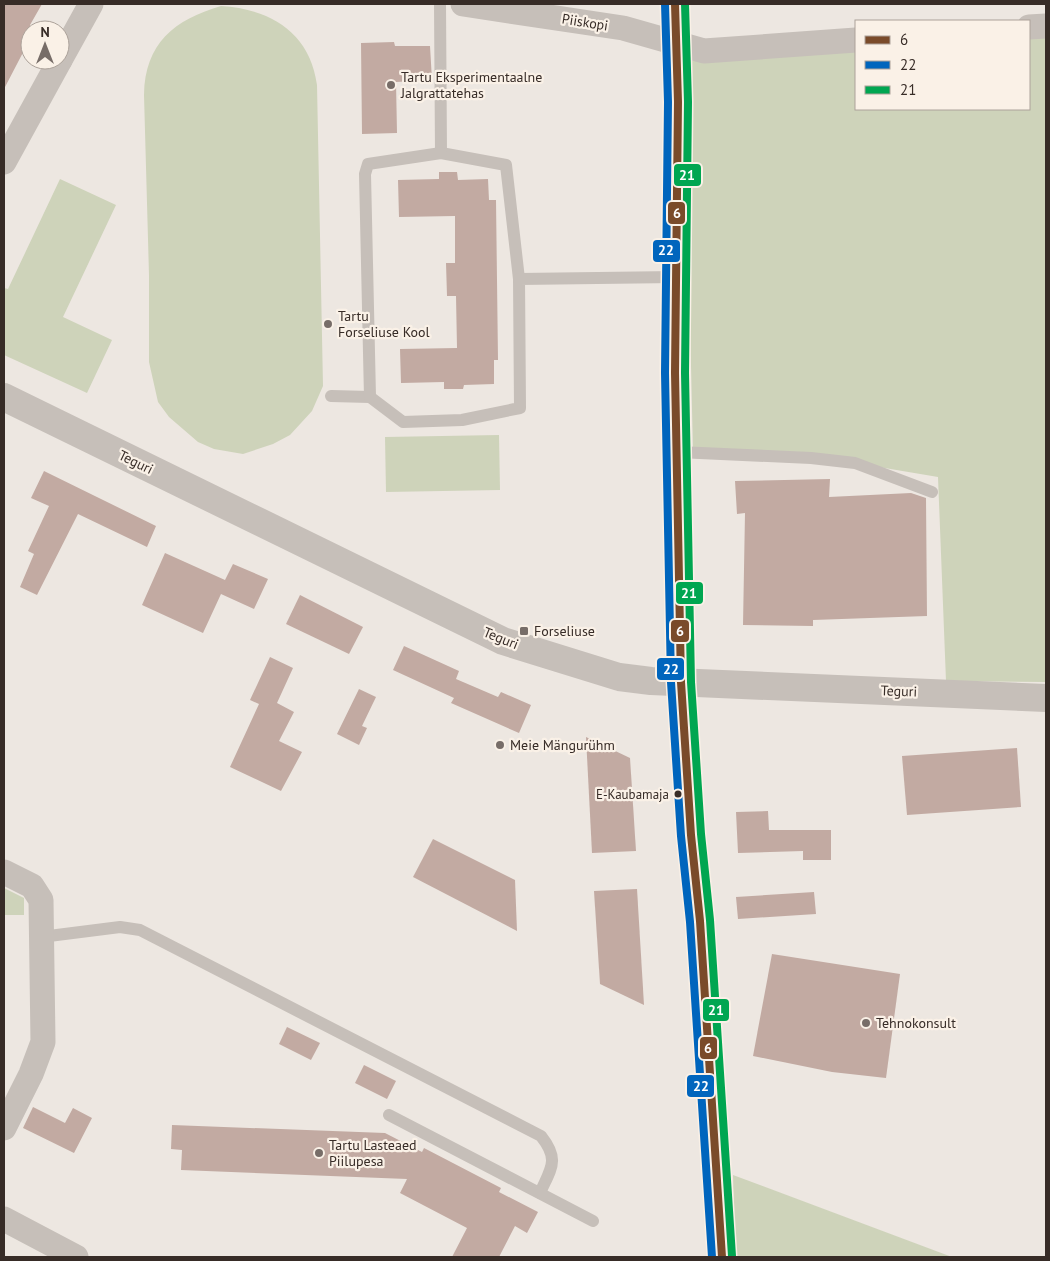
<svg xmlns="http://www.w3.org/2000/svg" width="1050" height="1261" font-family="'PT Sans',sans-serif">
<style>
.green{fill:#ced3ba}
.building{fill:#c2aaa2}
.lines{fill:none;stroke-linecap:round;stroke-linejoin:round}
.service{stroke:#c6bfb9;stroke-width:12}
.minor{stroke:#c6bfb9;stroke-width:25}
.tertiary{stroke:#c6bfb9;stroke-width:28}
.bus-1-casing{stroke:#faf1e7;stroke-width:11}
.bus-2-casing{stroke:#faf1e7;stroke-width:11}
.bus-3-casing{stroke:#faf1e7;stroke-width:11}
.bus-1{stroke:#7a4b2a;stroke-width:8}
.bus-2{stroke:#0065bd;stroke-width:8}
.bus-3{stroke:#00a651;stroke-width:8}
.poi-dot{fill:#776d68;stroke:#faf1e7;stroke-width:2}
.bus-dot{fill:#372c27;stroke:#faf1e7;stroke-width:2}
.labels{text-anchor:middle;stroke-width:4.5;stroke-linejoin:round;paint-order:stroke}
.bus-label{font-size:13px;fill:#372c27;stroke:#faf1e7;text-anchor:end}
.street-label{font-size:14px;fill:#372c27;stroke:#faf1e7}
.poi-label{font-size:14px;fill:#372c27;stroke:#faf1e7;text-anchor:start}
.line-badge{stroke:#faf1e7;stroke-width:2}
.badge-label{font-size:14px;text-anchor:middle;font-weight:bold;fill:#fff}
</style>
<rect width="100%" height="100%" fill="#ede7e1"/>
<g class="green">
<path d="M 221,6 C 270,9 310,32 317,85 L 323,386 L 312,411 L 290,435 L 273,444 L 243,454 L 214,449 L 198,442 L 169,417 L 158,402 L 149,362 L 149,275 L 144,95 C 145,43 174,20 221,6 Z"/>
<path d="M 1046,32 L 1046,682 L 946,681 L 938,477 L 855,463 L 693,452 L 684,61 L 856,46 L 856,109 L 1029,109 L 1029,33 Z"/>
<path d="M 60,179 L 116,205 L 63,317 L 112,340 L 87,393 L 4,355 L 4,288 L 8,289 Z"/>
<path d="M 499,435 L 500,490 L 386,492 L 385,437 Z"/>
<path d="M 4,888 L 24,898 L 24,915 L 4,915 Z"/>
<path d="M 733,1175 L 952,1257 L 735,1257 Z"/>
</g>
<g class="building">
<path d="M 4,4 L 42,4 L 30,25 L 30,39 L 4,89 Z"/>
<path d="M 394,42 L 395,46 L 430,46 L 432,80 L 396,82 L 397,133 L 362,134 L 361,43 Z"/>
<path d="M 439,172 L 457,172 L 458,180 L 488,179 L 489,200 L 496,200 L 498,360 L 494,360 L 494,384 L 464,385 L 463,389 L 444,389 L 444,382 L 401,383 L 400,349 L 457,348 L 456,296 L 447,296 L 446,263 L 455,263 L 455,216 L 399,217 L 398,180 L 439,179 Z"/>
<path d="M 44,471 L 156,526 L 147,547 L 78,514 L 37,595 L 20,587 L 34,554 L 28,551 L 49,506 L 31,498 Z"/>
<path d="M 830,479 L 829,497 L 911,493 L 926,498 L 927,616 L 813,620 L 813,626 L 743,625 L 745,513 L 737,514 L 735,481 Z"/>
<path d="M 165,553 L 225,580 L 233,564 L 268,579 L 254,609 L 221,594 L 203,633 L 142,605 Z"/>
<path d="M 300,595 L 363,627 L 349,654 L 286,624 Z"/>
<path d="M 404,646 L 459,671 L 456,679 L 498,697 L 501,692 L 531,705 L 519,733 L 451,703 L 454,698 L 393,670 Z"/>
<path d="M 270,657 L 293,668 L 277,703 L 294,712 L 279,741 L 302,752 L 281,791 L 230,767 L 259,704 L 250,700 Z"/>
<path d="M 359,689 L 376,697 L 362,726 L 367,728 L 359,745 L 337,734 Z"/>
<path d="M 586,737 L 630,758 L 636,851 L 592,853 Z"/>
<path d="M 1017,748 L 1021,807 L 907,815 L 902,756 Z"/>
<path d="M 768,811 L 769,830 L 831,830 L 831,860 L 803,860 L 803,851 L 738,853 L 736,812 Z"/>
<path d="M 433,839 L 515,880 L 517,931 L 413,877 Z"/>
<path d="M 637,889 L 644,1005 L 600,984 L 594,891 Z"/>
<path d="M 814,892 L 816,914 L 738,919 L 736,897 Z"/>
<path d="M 772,954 L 900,974 L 886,1078 L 832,1072 L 753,1056 Z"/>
<path d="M 287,1027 L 320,1043 L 311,1060 L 279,1044 Z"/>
<path d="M 364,1065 L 396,1081 L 387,1099 L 355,1083 Z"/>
<path d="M 33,1107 L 65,1123 L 73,1108 L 92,1118 L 74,1153 L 23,1128 Z"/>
<path d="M 172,1125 L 385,1133 L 422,1152 L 424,1148 L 501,1188 L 499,1192 L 538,1212 L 527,1233 L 515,1226 L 499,1257 L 452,1257 L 467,1228 L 400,1193 L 407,1179 L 181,1170 L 182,1150 L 171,1149 Z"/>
</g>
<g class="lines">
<g class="service">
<path d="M 440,4 L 441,153 L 506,165 L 519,279"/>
<path d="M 331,396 L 370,397 L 403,422 L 462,420 L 520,408 L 519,279 L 676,277"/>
<path d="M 370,397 L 365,174 L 368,164 L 441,153"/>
<path d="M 678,452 L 811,458 L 855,463 L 932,492"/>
<path d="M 41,937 L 120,927 L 140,930 L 541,1136 C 560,1160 551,1168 540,1193"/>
<path d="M 389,1115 L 593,1221"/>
</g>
<g class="minor">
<path d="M 463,4 L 623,28 L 704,51 L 856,40"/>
<path d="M 675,4 L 678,102 L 675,373 L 681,682 L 691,835 L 700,921 L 722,1257"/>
<path d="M 1029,27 L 1046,26"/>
<path d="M 60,60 L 91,4"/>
<path d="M 4,162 L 60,60"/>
<path d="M 4,872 L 32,886 L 41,900 L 43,1042 L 31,1074 L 4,1128"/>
<path d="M 4,1219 L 76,1257"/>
</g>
<path class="tertiary" d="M 4,397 L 503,641 L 619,677 L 651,681 L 1046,698"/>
<g class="bus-1-casing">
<path id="bus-1" d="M 675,4 L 678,102 L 675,373 L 681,682 L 691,835 L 700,921 L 722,1257"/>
</g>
<g class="bus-2-casing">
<path id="bus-2" d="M 665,4 L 668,102 L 665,373 L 671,682 L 681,836 L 690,922 L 712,1257"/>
</g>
<g class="bus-3-casing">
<path id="bus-3" d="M 685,4 L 688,102 L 685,373 L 691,682 L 701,834 L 710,920 L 732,1256"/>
</g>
<use href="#bus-1" class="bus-1"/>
<use href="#bus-2" class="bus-2"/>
<use href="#bus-3" class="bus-3"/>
</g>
<g class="poi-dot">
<circle cx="391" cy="85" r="5"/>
<circle cx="328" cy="324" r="5"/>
<rect x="519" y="626" width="10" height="10" rx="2.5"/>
<circle cx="500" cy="745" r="5"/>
<circle cx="866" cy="1023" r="5"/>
<circle cx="319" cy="1153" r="5"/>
</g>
<circle class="bus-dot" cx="678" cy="794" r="4.5"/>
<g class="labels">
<g class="bus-label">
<text x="669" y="799">E-Kaubamaja</text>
</g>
<g class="street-label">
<text transform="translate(585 22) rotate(9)" y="5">Piiskopi</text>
<text transform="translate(136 462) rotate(26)" y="5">Teguri</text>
<text transform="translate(501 638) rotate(22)" y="5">Teguri</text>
<text transform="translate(899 691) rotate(2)" y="5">Teguri</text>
</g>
<g class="poi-label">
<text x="401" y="82">Tartu Eksperimentaalne<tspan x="401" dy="16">Jalgrattatehas</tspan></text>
<text x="338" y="321">Tartu<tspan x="338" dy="16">Forseliuse Kool</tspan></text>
<text x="534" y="636">Forseliuse</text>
<text x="510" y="750">Meie Mängurühm</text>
<text x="876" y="1028">Tehnokonsult</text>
<text x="329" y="1150">Tartu Lasteaed<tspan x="329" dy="16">Piilupesa</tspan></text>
</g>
</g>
<g class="line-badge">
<rect x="673" y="163" width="29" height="24" rx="5" fill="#00a651"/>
<rect x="667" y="201" width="19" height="24" rx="5" fill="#7a4b2a"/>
<rect x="652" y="239" width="29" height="24" rx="5" fill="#0065bd"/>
<rect x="675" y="581" width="29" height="24" rx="5" fill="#00a651"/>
<rect x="670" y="619" width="20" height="24" rx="5" fill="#7a4b2a"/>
<rect x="656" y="657" width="29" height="24" rx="5" fill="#0065bd"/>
<rect x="702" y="998" width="28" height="24" rx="5" fill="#00a651"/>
<rect x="699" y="1036" width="19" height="24" rx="5" fill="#7a4b2a"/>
<rect x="686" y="1074" width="29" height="24" rx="5" fill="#0065bd"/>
</g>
<g class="badge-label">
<text x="687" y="180">21</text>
<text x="677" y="218">6</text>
<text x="666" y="255">22</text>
<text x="689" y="598">21</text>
<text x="680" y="636">6</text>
<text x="671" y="674">22</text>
<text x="716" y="1015">21</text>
<text x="708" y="1053">6</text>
<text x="701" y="1091">22</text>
</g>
<rect width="1050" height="1261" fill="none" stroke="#372c27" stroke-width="10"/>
<rect x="855" y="20" width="175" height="90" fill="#faf1e7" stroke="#aca29a"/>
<rect x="865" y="36" width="25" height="8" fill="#7a4b2a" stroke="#aca29a"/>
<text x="900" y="45" font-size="15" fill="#372c27">6</text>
<rect x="865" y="61" width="25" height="8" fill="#0065bd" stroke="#aca29a"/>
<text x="900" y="70" font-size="15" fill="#372c27">22</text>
<rect x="865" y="86" width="25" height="8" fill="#00a651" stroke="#aca29a"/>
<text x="900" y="95" font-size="15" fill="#372c27">21</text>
<g transform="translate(45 45)"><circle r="24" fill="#faf1e7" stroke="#aca29a"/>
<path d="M0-4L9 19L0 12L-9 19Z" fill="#776d68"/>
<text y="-8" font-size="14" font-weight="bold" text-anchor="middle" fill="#372c27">N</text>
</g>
</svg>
